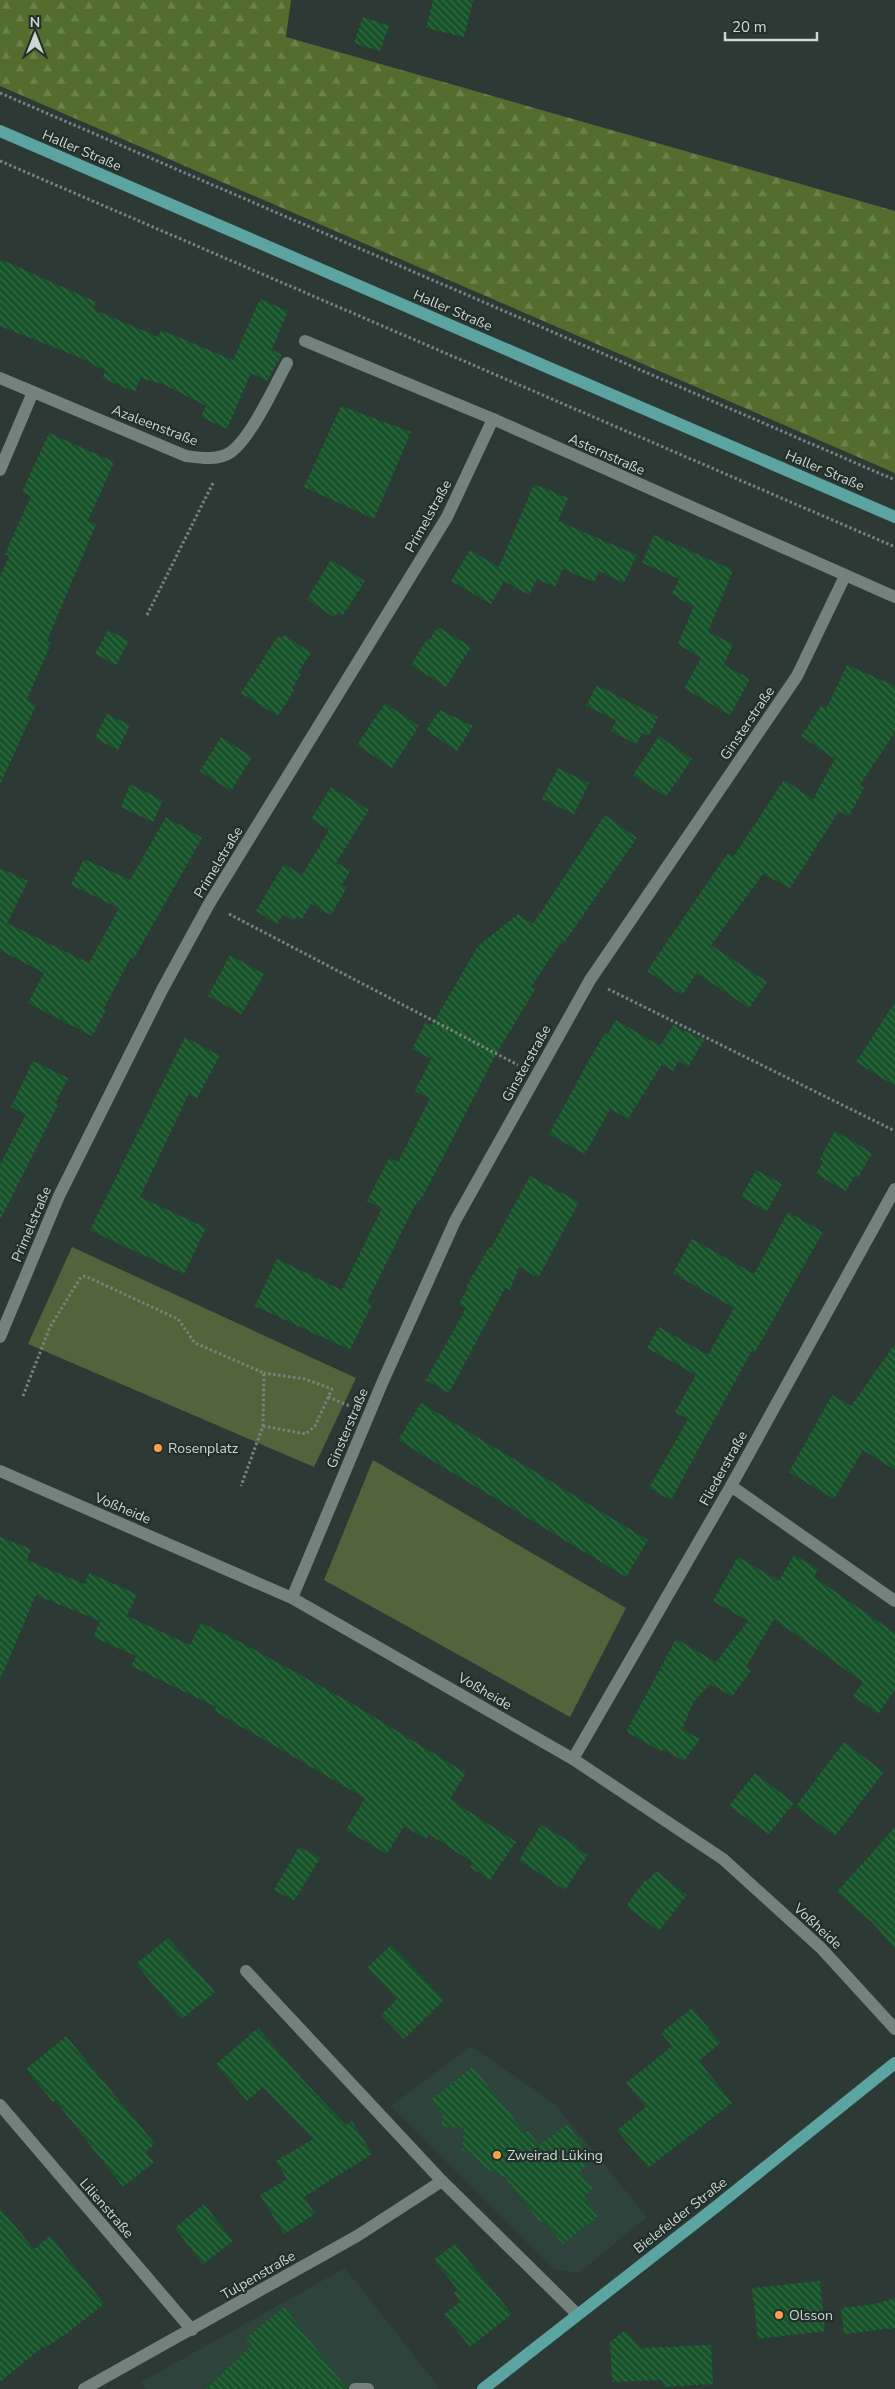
<svg xmlns="http://www.w3.org/2000/svg" width="895" height="2389" font-family="'Nunito Sans',sans-serif">
<style>
.built{fill:#2e433c}
.green{fill:#52643b}
.forest{fill:url(#forest-firs)}
.building{fill:url(#building-back-hatch)}
.lines{fill:none;stroke-linecap:round;stroke-linejoin:round}
.path{stroke:#78837f;stroke-width:3;stroke-dasharray:2.5 2.5;stroke-linecap:butt}
.minor{stroke:#73827d;stroke-width:12}
.major{stroke:#5ba4a1;stroke-width:12}
.poi-dot{fill:#f8a14a;stroke:#222f2a;stroke-width:2}
.labels{text-anchor:middle;stroke-width:4.5;stroke-linejoin:round;paint-order:stroke}
.street-label{font-size:14px;fill:#ced6d3;stroke:#222f2a}
.poi-label{font-size:14px;fill:#ced6d3;stroke:#222f2a;text-anchor:start}
</style>
<defs>
<pattern id="forest-firs" width="22" height="20" patternUnits="userSpaceOnUse" patternTransform="scale(1.25)"><rect width="22" height="20" fill="#536d2f"/><path d="M5 1l3.5 6h-7zM16 11l3.5 6h-7z" fill="#6b814c"/></pattern>
<pattern id="building-back-hatch" width="6" height="6" patternUnits="userSpaceOnUse" patternTransform="scale(1.25)"><rect width="6" height="6" fill="#165329"/><path d="M-1 5l2 2M0 0l6 6M5-1l2 2" fill="none" stroke="#376b47"/></pattern>
</defs>
<rect width="100%" height="100%" fill="#2c3934"/>
<g class="built">
<path d="M 471,2046 L 555,2104 L 647,2217 L 579,2273 L 554,2269 L 391,2106 Z"/>
<path d="M 345,2268 L 439,2387 L 436,2389 L 146,2389 L 141,2382 Z"/>
</g>
<g class="green">
<path d="M 72,1247 L 356,1378 L 314,1467 L 28,1344 Z"/>
<path d="M 373,1460 L 626,1608 L 570,1717 L 324,1580 Z"/>
</g>
<path class="forest" d="M 0,0 L 291,0 L 286,37 L 895,211 L 895,473 L 0,86 Z"/>
<g class="building">
<path d="M 433,0 L 473,0 L 464,37 L 426,28 Z"/>
<path d="M 363,17 L 389,26 L 380,51 L 354,43 Z"/>
<path d="M 0,259 L 96,302 L 93,309 L 158,337 L 161,330 L 233,360 L 260,299 L 288,311 L 272,349 L 282,355 L 267,381 L 251,373 L 227,429 L 201,417 L 206,406 L 163,384 L 140,378 L 135,392 L 102,378 L 106,371 L 81,358 L 0,326 Z"/>
<path d="M 341,406 L 411,432 L 374,519 L 304,487 Z"/>
<path d="M 49,433 L 114,462 L 88,521 L 96,524 L 47,641 L 51,643 L 27,700 L 36,705 L 0,785 L 0,577 L 9,556 L 5,554 L 31,496 L 22,492 Z"/>
<path d="M 534,484 L 568,498 L 558,521 L 637,555 L 624,583 L 599,571 L 594,582 L 563,569 L 555,587 L 537,579 L 529,595 L 504,581 L 491,604 L 451,581 L 470,550 L 499,567 Z"/>
<path d="M 654,535 L 733,570 L 708,632 L 733,644 L 724,665 L 750,679 L 730,715 L 684,688 L 701,658 L 678,644 L 694,606 L 677,598 L 678,596 L 672,594 L 679,579 L 642,563 Z"/>
<path d="M 331,560 L 365,581 L 343,615 L 338,612 L 334,617 L 307,599 Z"/>
<path d="M 438,627 L 471,647 L 446,687 L 411,665 L 427,639 L 429,640 Z"/>
<path d="M 108,630 L 129,641 L 116,665 L 95,654 Z"/>
<path d="M 284,635 L 311,653 L 298,673 L 301,674 L 292,689 L 294,690 L 278,716 L 241,693 L 278,636 L 282,638 Z"/>
<path d="M 847,665 L 895,686 L 895,732 L 860,785 L 864,788 L 849,816 L 839,811 L 790,888 L 763,874 L 711,945 L 767,982 L 749,1008 L 697,973 L 682,995 L 647,971 L 728,853 L 733,857 L 784,780 L 813,799 L 835,759 L 801,736 L 821,706 L 826,709 Z"/>
<path d="M 597,685 L 658,717 L 649,736 L 642,733 L 636,744 L 611,731 L 616,720 L 586,706 Z"/>
<path d="M 385,703 L 419,726 L 392,768 L 357,745 Z"/>
<path d="M 440,710 L 473,726 L 457,751 L 426,730 Z"/>
<path d="M 107,714 L 130,725 L 118,750 L 95,738 Z"/>
<path d="M 659,736 L 692,759 L 666,797 L 633,775 Z"/>
<path d="M 221,737 L 252,757 L 231,791 L 200,771 Z"/>
<path d="M 558,768 L 589,783 L 574,814 L 542,799 Z"/>
<path d="M 130,784 L 163,801 L 153,822 L 121,807 Z"/>
<path d="M 331,787 L 369,810 L 336,863 L 351,870 L 342,885 L 347,887 L 331,915 L 311,904 L 302,919 L 297,916 L 294,921 L 283,914 L 277,924 L 256,911 L 284,864 L 302,875 L 329,830 L 311,819 Z"/>
<path d="M 605,815 L 637,838 L 563,944 L 561,942 L 531,987 L 535,989 L 494,1058 L 423,1196 L 414,1207 L 367,1302 L 372,1304 L 350,1350 L 255,1306 L 277,1259 L 342,1290 L 382,1208 L 367,1201 L 389,1158 L 398,1162 L 430,1098 L 415,1091 L 431,1059 L 412,1049 L 426,1022 L 432,1025 L 478,946 L 518,914 L 533,924 Z"/>
<path d="M 166,817 L 202,838 L 134,958 L 131,957 L 104,1008 L 106,1010 L 92,1036 L 28,1003 L 44,973 L 0,950 L 0,868 L 28,881 L 7,923 L 89,963 L 119,908 L 71,885 L 84,859 L 130,880 Z"/>
<path d="M 230,955 L 264,974 L 242,1014 L 208,996 Z"/>
<path d="M 895,1002 L 895,1086 L 856,1062 Z"/>
<path d="M 616,1020 L 660,1046 L 673,1025 L 704,1040 L 688,1067 L 679,1061 L 673,1071 L 662,1064 L 628,1119 L 610,1109 L 585,1154 L 549,1134 L 589,1060 L 605,1033 L 607,1035 Z"/>
<path d="M 185,1037 L 220,1056 L 197,1098 L 189,1093 L 140,1197 L 206,1228 L 184,1274 L 90,1230 Z"/>
<path d="M 33,1061 L 68,1078 L 55,1104 L 58,1105 L 0,1220 L 0,1165 L 26,1114 L 11,1107 Z"/>
<path d="M 835,1131 L 872,1153 L 858,1178 L 854,1176 L 846,1191 L 816,1174 L 823,1161 L 820,1159 Z"/>
<path d="M 756,1170 L 782,1184 L 767,1211 L 741,1197 Z"/>
<path d="M 530,1176 L 579,1202 L 538,1278 L 519,1267 L 510,1290 L 505,1288 L 449,1393 L 426,1380 L 466,1308 L 459,1304 L 468,1288 L 466,1287 L 489,1247 L 491,1248 Z"/>
<path d="M 788,1212 L 823,1232 L 755,1352 L 752,1350 L 671,1500 L 649,1488 L 688,1419 L 675,1412 L 696,1375 L 647,1348 L 659,1327 L 708,1355 L 734,1308 L 673,1273 L 692,1239 L 754,1274 Z"/>
<path d="M 895,1344 L 895,1470 L 863,1450 L 834,1499 L 789,1472 L 832,1395 L 851,1406 Z"/>
<path d="M 421,1403 L 648,1540 L 626,1577 L 398,1440 Z"/>
<path d="M 0,1537 L 31,1549 L 27,1560 L 84,1584 L 89,1573 L 137,1594 L 127,1616 L 162,1632 L 190,1645 L 201,1623 L 240,1642 L 346,1700 L 466,1773 L 450,1799 L 516,1842 L 490,1880 L 470,1867 L 473,1863 L 429,1834 L 426,1839 L 404,1826 L 387,1854 L 346,1830 L 365,1798 L 214,1711 L 216,1707 L 131,1666 L 136,1656 L 93,1637 L 100,1621 L 36,1595 L 0,1680 Z"/>
<path d="M 794,1555 L 818,1569 L 814,1577 L 895,1633 L 895,1690 L 878,1714 L 853,1696 L 863,1682 L 774,1619 L 746,1667 L 751,1671 L 732,1696 L 710,1684 L 694,1701 L 682,1729 L 700,1739 L 684,1761 L 663,1749 L 662,1752 L 629,1733 L 627,1730 L 676,1639 L 716,1662 L 748,1621 L 713,1601 L 738,1557 L 779,1581 Z"/>
<path d="M 844,1742 L 884,1772 L 835,1836 L 796,1806 Z"/>
<path d="M 755,1773 L 794,1803 L 769,1834 L 729,1806 Z"/>
<path d="M 541,1825 L 578,1846 L 576,1848 L 588,1855 L 565,1890 L 519,1860 Z"/>
<path d="M 895,1827 L 895,1949 L 873,1923 L 837,1892 Z"/>
<path d="M 299,1847 L 320,1858 L 294,1901 L 274,1890 Z"/>
<path d="M 656,1871 L 687,1895 L 659,1931 L 626,1906 L 646,1879 L 648,1880 Z"/>
<path d="M 168,1938 L 215,1992 L 182,2019 L 136,1964 Z"/>
<path d="M 391,1945 L 444,2000 L 404,2039 L 381,2015 L 397,1999 L 367,1968 Z"/>
<path d="M 692,2008 L 720,2043 L 699,2061 L 732,2103 L 648,2168 L 617,2130 L 646,2107 L 626,2083 L 672,2046 L 661,2033 Z"/>
<path d="M 258,2028 L 301,2078 L 346,2125 L 352,2121 L 372,2154 L 304,2197 L 315,2214 L 284,2234 L 260,2195 L 287,2179 L 276,2161 L 313,2139 L 263,2087 L 247,2101 L 216,2064 Z"/>
<path d="M 66,2036 L 155,2144 L 145,2152 L 154,2162 L 123,2187 L 55,2100 L 53,2102 L 26,2069 Z"/>
<path d="M 473,2067 L 525,2133 L 528,2131 L 539,2145 L 567,2124 L 585,2148 L 577,2154 L 586,2166 L 579,2172 L 593,2189 L 584,2196 L 598,2216 L 563,2244 L 543,2220 L 540,2222 L 505,2177 L 484,2168 L 471,2152 L 462,2151 L 464,2128 L 441,2126 L 443,2115 L 431,2100 Z"/>
<path d="M 204,2204 L 233,2241 L 203,2264 L 175,2228 Z"/>
<path d="M 0,2208 L 34,2249 L 50,2236 L 104,2304 L 69,2332 L 45,2348 L 44,2346 L 0,2382 Z"/>
<path d="M 455,2244 L 512,2314 L 470,2347 L 444,2314 L 460,2302 L 454,2293 L 458,2290 L 434,2260 Z"/>
<path d="M 820,2281 L 825,2331 L 758,2339 L 752,2288 Z"/>
<path d="M 895,2298 L 895,2328 L 844,2334 L 841,2308 L 875,2304 Z"/>
<path d="M 284,2307 L 347,2389 L 206,2389 L 252,2345 L 246,2338 Z"/>
<path d="M 625,2330 L 640,2348 L 711,2345 L 713,2384 L 663,2387 L 662,2380 L 612,2382 L 610,2342 Z"/>
</g>
<g class="lines">
<g class="path">
<path d="M 0,93 L 895,480"/>
<path d="M 0,161 L 895,547"/>
<path d="M 147,615 L 214,481"/>
<path d="M 229,914 L 518,1065"/>
<path d="M 608,989 L 895,1131"/>
<path d="M 23,1396 L 50,1327 L 81,1277 L 85,1276 L 178,1319 L 195,1343 L 264,1373 L 263,1426 L 241,1486"/>
<path d="M 328,1397 L 350,1406"/>
<path d="M 263,1426 L 306,1434 L 315,1426 L 332,1389 L 305,1379 L 264,1373"/>
</g>
<g class="minor">
<path d="M 305,341 L 493,419 L 895,597"/>
<path d="M 0,378 L 186,456 C 201,458 218,461 231,452 C 252,436 274,387 287,363"/>
<path d="M 0,470 L 33,392"/>
<path d="M 0,1337 L 59,1196 L 162,990 L 209,904 L 447,517 L 493,419"/>
<path d="M 0,1471 L 292,1598 L 573,1759 L 723,1859 L 821,1948 L 895,2029"/>
<path d="M 731,1486 L 895,1601"/>
<path d="M 292,1598 L 383,1381 L 455,1221 L 590,980 L 797,676 L 845,576"/>
<path d="M 573,1759 L 731,1486 L 895,1189"/>
<path d="M 246,1971 L 442,2181"/>
<path d="M 0,2105 L 192,2330"/>
<path d="M 84,2389 L 357,2236 L 442,2181 L 577,2314"/>
<path d="M 355,2389 L 368,2389"/>
</g>
<g class="major">
<path d="M 0,131 L 895,517"/>
<path d="M 483,2389 L 717,2206 L 895,2063"/>
</g>
</g>
<g class="poi-dot">
<circle cx="158" cy="1448" r="5"/>
<circle cx="497" cy="2155" r="5"/>
<circle cx="779" cy="2315" r="5"/>
</g>
<g class="labels">
<g class="street-label">
<text transform="translate(82 150) rotate(23)" y="5">Haller Straße</text>
<text transform="translate(453 310) rotate(23)" y="5">Haller Straße</text>
<text transform="translate(155 425) rotate(21)" y="5">Azaleenstraße</text>
<text transform="translate(607 454) rotate(24)" y="5">Asternstraße</text>
<text transform="translate(825 470) rotate(23)" y="5">Haller Straße</text>
<text transform="translate(428 516) rotate(-61)" y="5">Primelstraße</text>
<text transform="translate(747 723) rotate(-56)" y="5">Ginsterstraße</text>
<text transform="translate(218 862) rotate(-59)" y="5">Primelstraße</text>
<text transform="translate(526 1063) rotate(-61)" y="5">Ginsterstraße</text>
<text transform="translate(31 1224) rotate(-67)" y="5">Primelstraße</text>
<text transform="translate(347 1428) rotate(-67)" y="5">Ginsterstraße</text>
<text transform="translate(723 1468) rotate(-61)" y="5">Fliederstraße</text>
<text transform="translate(123 1508) rotate(23)" y="5">Voßheide</text>
<text transform="translate(485 1691) rotate(30)" y="5">Voßheide</text>
<text transform="translate(818 1926) rotate(43)" y="5">Voßheide</text>
<text transform="translate(107 2208) rotate(49)" y="5">Lilienstraße</text>
<text transform="translate(680 2215) rotate(-38)" y="5">Bielefelder Straße</text>
<text transform="translate(258 2275) rotate(-30)" y="5">Tulpenstraße</text>
</g>
<g class="poi-label">
<text x="168" y="1453">Rosenplatz</text>
<text x="507" y="2160">Zweirad Lüking</text>
<text x="789" y="2320">Olsson</text>
</g>
</g>
<g transform="translate(35 35)" stroke="#222f2a" stroke-width="4" paint-order="stroke">
<path d="M0-4L9 19L0 12L-9 19Z" fill="#ced6d3"/>
<text y="-8" font-size="14" font-weight="bold" text-anchor="middle" fill="#ced6d3">N</text>
</g>
<path d="M725 32v8h92v-8" fill="none" stroke="#ced6d3" stroke-width="2.5"/>
<text x="732" y="32" font-size="15" fill="#ced6d3" stroke="#222f2a" stroke-width="4" paint-order="stroke">20 m</text>
</svg>
